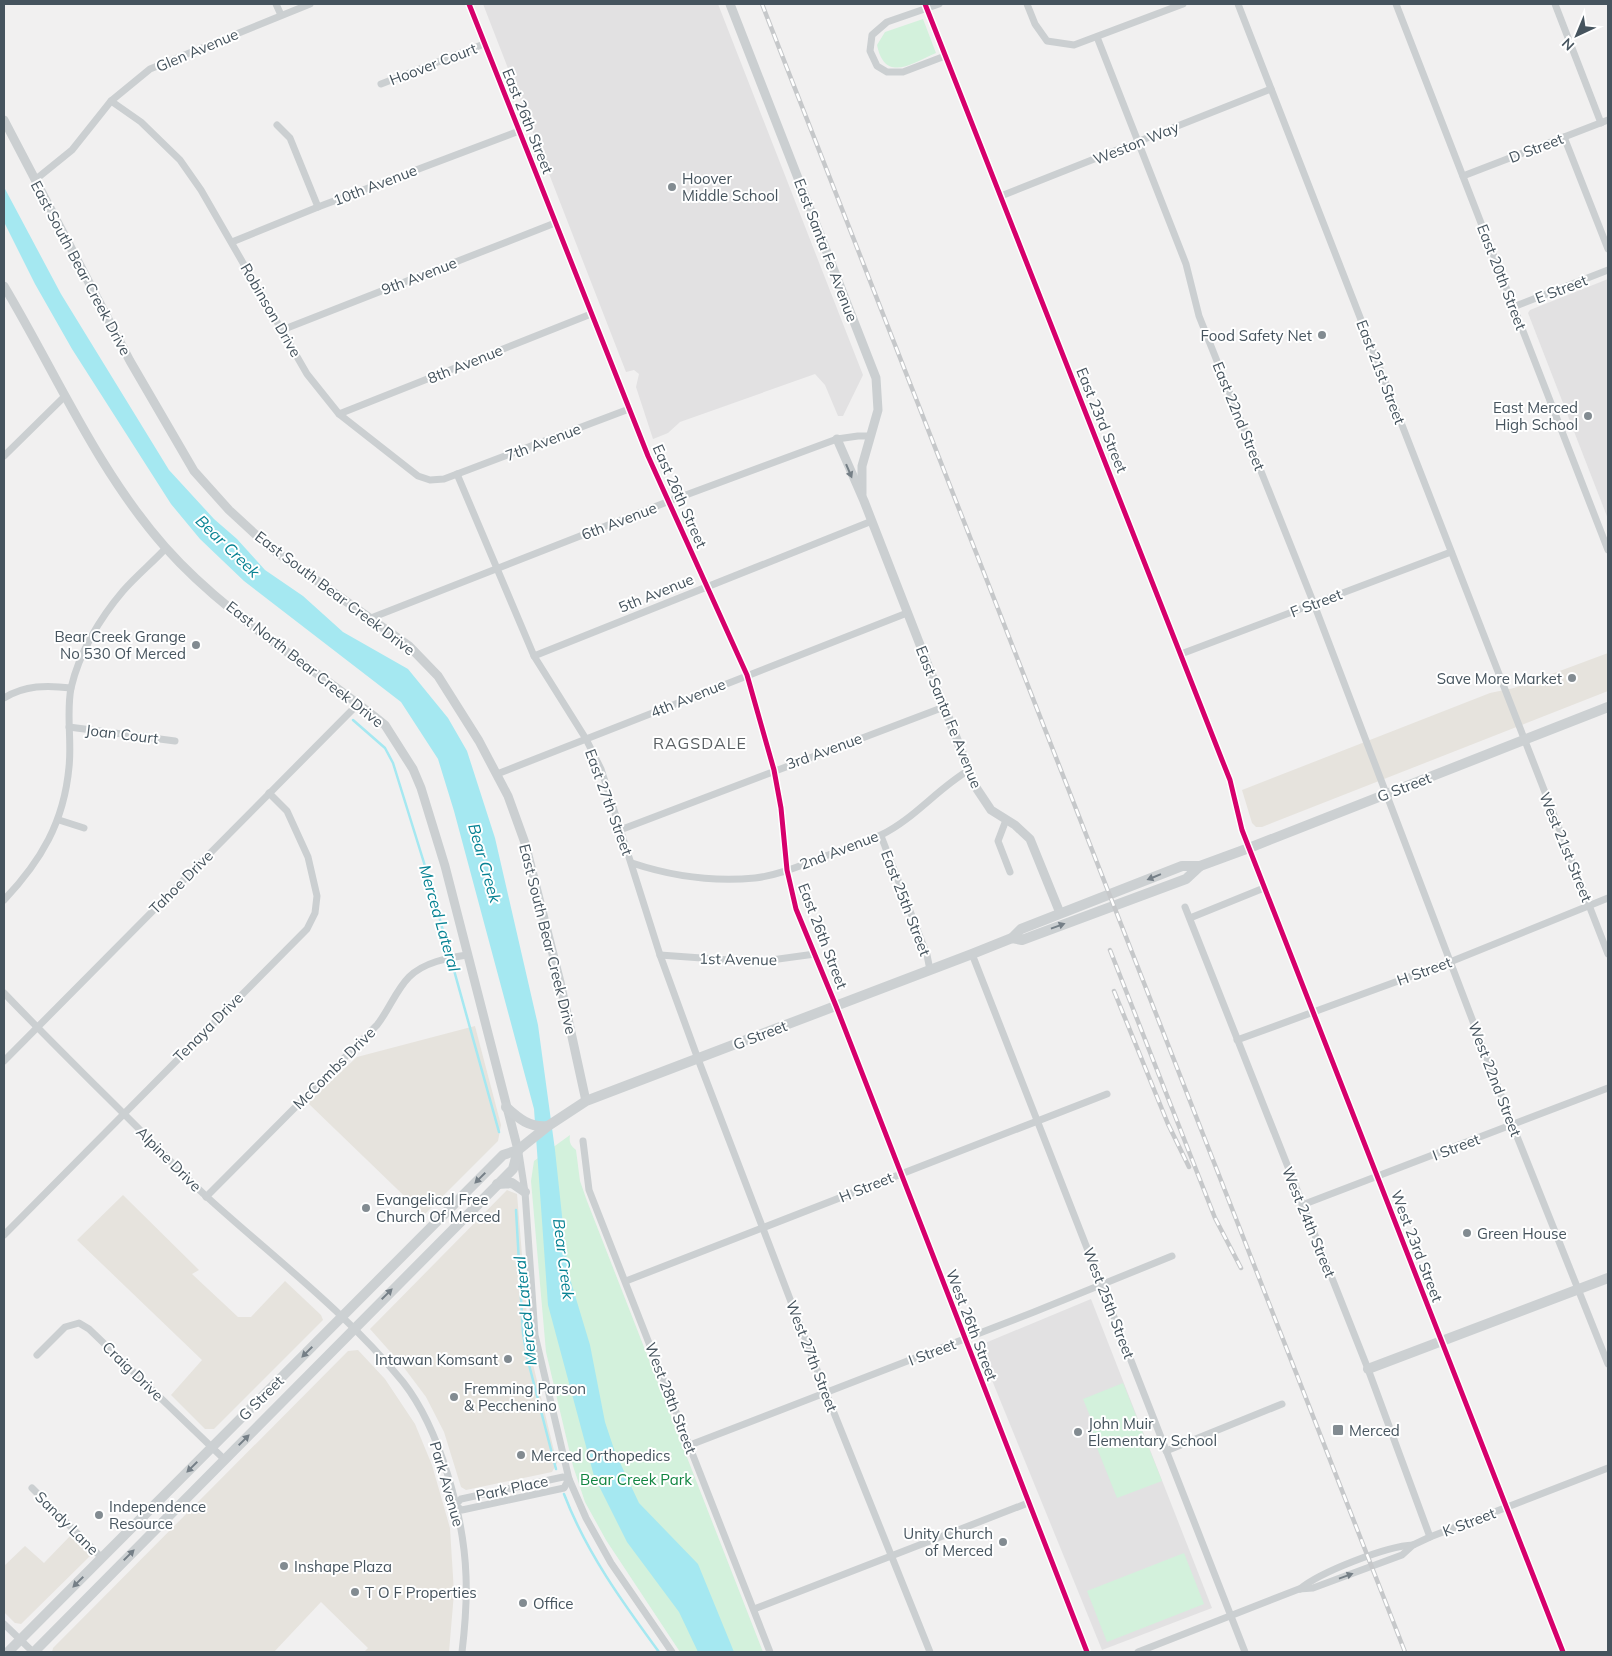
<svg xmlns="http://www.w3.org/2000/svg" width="1612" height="1656" viewBox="0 0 1612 1656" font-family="Mulish,sans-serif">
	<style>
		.commercial { fill: #e6e3dd }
		.education { fill: #e2e1e2 }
		.green { fill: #d3f1dc }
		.water { fill: #a5e8f1 }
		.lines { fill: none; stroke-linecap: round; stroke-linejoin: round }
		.stream { stroke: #a5e8f1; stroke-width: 2.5 }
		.minor { stroke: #cbcfd1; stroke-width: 7 }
		.tertiary { stroke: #cbcfd1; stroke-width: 9 }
		.secondary { stroke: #ccd0d2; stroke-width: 10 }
		.rail-casing { stroke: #c6c8ca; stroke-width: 4.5 }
		.rail { stroke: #fff; stroke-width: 2.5; stroke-dasharray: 8; stroke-linecap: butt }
		.cycleway-casing { stroke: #fff; stroke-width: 8 }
		.cycleway { stroke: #d6006c; stroke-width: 5 }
		.oneway { fill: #757f86 }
		.oneway2 { fill: #757f87 }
		.poi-dot { fill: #828b91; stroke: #fff; stroke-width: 2 }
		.labels { text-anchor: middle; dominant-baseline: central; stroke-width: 4; stroke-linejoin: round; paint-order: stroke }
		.street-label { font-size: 15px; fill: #46545e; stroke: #fff }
		.poi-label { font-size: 15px; fill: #46545e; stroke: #fff; text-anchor: start }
		.park-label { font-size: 15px; fill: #118541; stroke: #fff }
		.water-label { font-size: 16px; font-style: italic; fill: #068293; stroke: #fff }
		.neighbourhood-label { font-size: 16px; letter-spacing: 1px; fill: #5b6064; stroke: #fff }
	</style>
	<rect width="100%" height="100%" fill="#f1f0f0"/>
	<g class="commercial">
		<path d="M1608,653V691L1262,827H1256L1252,823L1242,790L1490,693L1514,688Z"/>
		<path d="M475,1026L501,1125L498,1141L424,1215L308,1103L357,1057Z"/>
		<path d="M507,1190L517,1194L530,1352L557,1463L552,1472L466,1490L461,1487L444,1432L426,1397L402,1365L370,1329Z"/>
		<path d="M123,1195L199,1270L192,1274L238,1317H251L285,1281L321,1315L323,1320L214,1429H205L171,1395L202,1360L77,1240Z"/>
		<path d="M358,1350L385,1379L415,1424L432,1465L450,1528L454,1593L449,1652H364L368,1648L321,1602L274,1652H52L53,1648L348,1351Z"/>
		<path d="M72,1534L88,1550L90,1556L21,1624L15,1623L4,1612V1566L25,1546L44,1563Z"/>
	</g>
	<g class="education">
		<path d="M483,4H718L863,375L843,416H838L825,385L815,374L680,422L668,433L653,439L636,387L639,374L634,370L626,372Z"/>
		<path d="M1608,279V519L1528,313L1530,310Z"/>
		<path d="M1091,1299L1212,1608L1102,1650L978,1346Z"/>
	</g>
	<g class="green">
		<path d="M923,19L936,53C911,64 885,83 877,45L885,32Z"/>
		<path d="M570,1135C569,1142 570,1145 576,1150L580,1181L587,1201L763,1652H680L606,1540L585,1502L573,1466L546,1352L531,1181L534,1161Z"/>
		<path d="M1123,1383L1162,1481L1117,1498L1089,1428L1094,1426L1083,1399Z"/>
		<path d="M1184,1553L1204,1604L1107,1642L1087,1591Z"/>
	</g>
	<path class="water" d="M4,187L61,294L169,470L214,519L237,539L265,570L303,596L343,632L408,669L448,718L467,751L495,838L538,1025L555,1150L568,1272L590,1345L605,1422L615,1452L639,1503L698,1564L734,1652H698L679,1612L627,1542L594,1476L548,1305L534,1109L454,811L438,759L401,702L244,581L200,539L171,504L72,349L35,284L4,222Z"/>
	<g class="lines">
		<g class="stream">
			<path d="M353,720L385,748L393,763L425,866L499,1132"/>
			<path d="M516,1210L523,1333L527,1357L556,1469"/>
			<path d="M564,1494C586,1552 623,1603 659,1652"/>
		</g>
		<g class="minor">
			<path d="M276,4L281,15"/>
			<path d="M469,4L648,456L747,675L774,770L781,808L787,870L796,909L836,1006L1087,1652"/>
			<path d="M925,4L1222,760L1230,780L1242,830L1563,1652"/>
			<path d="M939,4L887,22L872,35L870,51L877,66L887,72H903L945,56"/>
			<path d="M1027,4L1035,24L1047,41L1074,45L1183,4"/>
			<path d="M1238,4L1608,954"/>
			<path d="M1396,4L1608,550"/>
			<path d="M1555,4L1601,123"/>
			<path d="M1097,37L1186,264L1199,316L1314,604L1512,1124L1608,1364"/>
			<path d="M381,84L484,44"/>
			<path d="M111,101L141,122L180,160L201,190L307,374L339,414L418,476L430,480L444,479L629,409"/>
			<path d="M277,125L290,138L318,207"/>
			<path d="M1564,137L1608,249"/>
			<path d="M1463,176L1608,120"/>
			<path d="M35,180L72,150L111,101L150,69L310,4"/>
			<path d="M1001,196L1271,89"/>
			<path d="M232,242L318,207L519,131"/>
			<path d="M1513,307L1608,270"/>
			<path d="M282,330L555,223"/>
			<path d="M339,414L591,314"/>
			<path d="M4,456L65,396"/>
			<path d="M457,474L534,656L586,739L601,769L660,955L698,1059L826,1393L930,1652"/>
			<path d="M371,618L667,502L837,439L858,436H870"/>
			<path d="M1181,654L1451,552"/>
			<path d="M534,656L872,521"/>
			<path d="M4,698C25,685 47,685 71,688"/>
			<path d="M69,727L175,741"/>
			<path d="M497,774L907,613"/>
			<path d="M59,820L84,828"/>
			<path d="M1006,820L998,841L1010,872"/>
			<path d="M620,830L944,707"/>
			<path d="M881,836L927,955L930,970"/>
			<path d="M632,863C671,876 713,882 755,878C781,875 806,863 831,854C847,848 865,843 881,835C914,819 937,789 969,770"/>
			<path d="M4,900C41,861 64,822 69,767C72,741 66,714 71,688C79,653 100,618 123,591C136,576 152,563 166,548"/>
			<path d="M1185,907L1368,1369L1430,1537"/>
			<path d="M1190,918L1264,888"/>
			<path d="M972,954L1245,1652"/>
			<path d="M660,955L757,962L815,954"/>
			<path d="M4,993C49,1040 95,1085 141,1131C163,1153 184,1176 207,1197C273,1257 346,1312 403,1382C440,1429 464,1517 466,1576C467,1602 465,1627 462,1652"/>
			<path d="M1237,1040L1450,962L1608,898"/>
			<path d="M4,1061L359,703"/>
			<path d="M583,1141L589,1190L770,1652"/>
			<path d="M519,1153L525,1192L535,1335L569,1479L586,1518L611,1563L672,1652"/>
			<path d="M206,1197L377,1025C389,1010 396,990 409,977C424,962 448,958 467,955"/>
			<path d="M1302,1205L1608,1088"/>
			<path d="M4,1235L307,929L315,913L317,896L308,857L287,811L269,793"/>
			<path d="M626,1281L1107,1094"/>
			<path d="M37,1355L65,1327L79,1323L89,1329L224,1459"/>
			<path d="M690,1445L1034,1312L1172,1256"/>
			<path d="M1166,1451L1282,1404"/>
			<path d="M563,1477L569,1479L564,1488L462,1510L455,1505L461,1499Z"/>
			<path d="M32,1488L102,1558"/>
			<path d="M1300,1589C1320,1572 1387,1546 1413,1545"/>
			<path d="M754,1609L1028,1503"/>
			<path d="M4,1624L33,1652"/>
			<path d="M1138,1652L1299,1589L1313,1588L1402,1555L1413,1545L1430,1537L1608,1468"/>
		</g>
		<g class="tertiary">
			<path d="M730,4L876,378L878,410L862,466V494"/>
			<path d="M4,120L130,361L194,471L229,510L268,546L409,646L438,676L479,741L508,796L525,843L560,982L586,1101"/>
			<path d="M4,286C56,373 97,470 165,547C227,617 312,666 385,725L413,769L421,788L445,866L518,1150"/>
			<path d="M837,439L864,501L975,786L991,810L1015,825L1030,839L1060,913"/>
		</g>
		<g class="secondary">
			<path d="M1012,938L1022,940L1186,879L1200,866"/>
			<path d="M506,1107C519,1119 530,1128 548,1126"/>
			<path d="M497,1184L512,1183L525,1192"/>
			<path d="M1368,1369L1608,1278"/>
			<path d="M8,1652L503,1155L518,1150L548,1126L586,1101L972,954L1012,938L1021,929L1182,866H1200L1249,848L1608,707"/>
			<path d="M34,1652L513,1169L518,1150"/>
		</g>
		<defs>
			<g id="rail">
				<path d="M762,4L1405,1652"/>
				<path d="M1110,950L1215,1218L1241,1268"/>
				<path d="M1114,991L1168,1124L1189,1167"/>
			</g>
		</defs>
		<use href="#rail" class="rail-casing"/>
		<use href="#rail" class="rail"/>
		<defs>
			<g id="cycleway">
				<path d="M469,4L648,456L747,675L774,770L781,808L787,870L796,909L836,1006L1087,1652"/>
				<path d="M925,4L1222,760L1230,780L1242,830L1563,1652"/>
			</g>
		</defs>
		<use href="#cycleway" class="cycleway-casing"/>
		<use href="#cycleway" class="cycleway"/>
	</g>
	<defs><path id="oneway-solid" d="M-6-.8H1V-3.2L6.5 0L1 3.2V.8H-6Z" transform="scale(1.25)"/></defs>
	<g class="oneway">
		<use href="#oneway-solid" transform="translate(849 471) rotate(67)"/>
		<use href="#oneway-solid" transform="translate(1346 1576) rotate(-20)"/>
	</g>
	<g class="oneway2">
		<use href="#oneway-solid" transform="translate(1154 877) rotate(158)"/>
		<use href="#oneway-solid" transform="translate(1058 926) rotate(-20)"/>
		<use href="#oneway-solid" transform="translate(480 1178) rotate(135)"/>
		<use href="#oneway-solid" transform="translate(387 1294) rotate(-45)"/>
		<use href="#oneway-solid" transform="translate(307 1352) rotate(135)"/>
		<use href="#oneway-solid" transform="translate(244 1440) rotate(-45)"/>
		<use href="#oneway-solid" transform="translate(192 1467) rotate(135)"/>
		<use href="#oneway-solid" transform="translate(129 1555) rotate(-45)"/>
		<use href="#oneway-solid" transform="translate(78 1582) rotate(135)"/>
	</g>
	<g class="poi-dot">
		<circle cx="672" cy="187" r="5"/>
		<circle cx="1322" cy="335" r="5"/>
		<circle cx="1588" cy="416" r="5"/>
		<circle cx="196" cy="645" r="5"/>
		<circle cx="1572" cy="678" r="5"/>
		<circle cx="366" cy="1208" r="5"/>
		<circle cx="1467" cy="1233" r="5"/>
		<circle cx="508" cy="1359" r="5"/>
		<circle cx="454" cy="1397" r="5"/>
		<rect x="1332" y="1424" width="12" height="12" rx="2.5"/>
		<circle cx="1078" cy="1432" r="5"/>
		<circle cx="521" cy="1455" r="5"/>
		<circle cx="99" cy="1515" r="5"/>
		<circle cx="1003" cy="1542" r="5"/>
		<circle cx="284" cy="1566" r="5"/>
		<circle cx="355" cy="1592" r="5"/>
		<circle cx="523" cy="1603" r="5"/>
	</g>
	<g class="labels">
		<g class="street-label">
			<text transform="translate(197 50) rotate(-23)">Glen Avenue</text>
			<text transform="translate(433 64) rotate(-21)">Hoover Court</text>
			<text transform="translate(528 121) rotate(68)">East 26th Street</text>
			<text transform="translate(1136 143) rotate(-22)">Weston Way</text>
			<text transform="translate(1536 148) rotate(-21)">D Street</text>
			<text transform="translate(375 185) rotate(-21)">10th Avenue</text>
			<text transform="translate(826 250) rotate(69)">East Santa Fe Avenue</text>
			<text transform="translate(81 268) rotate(62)">East South Bear Creek Drive</text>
			<text transform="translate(419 276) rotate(-21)">9th Avenue</text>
			<text transform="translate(1502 277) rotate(69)">East 20th Street</text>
			<text transform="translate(1561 289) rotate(-21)">E Street</text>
			<text transform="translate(271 310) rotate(60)">Robinson Drive</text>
			<text transform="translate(465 364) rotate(-22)">8th Avenue</text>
			<text transform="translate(1381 372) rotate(69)">East 21st Street</text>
			<text transform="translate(1239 416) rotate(68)">East 22nd Street</text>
			<text transform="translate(1102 420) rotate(68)">East 23rd Street</text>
			<text transform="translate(543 442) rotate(-21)">7th Avenue</text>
			<text transform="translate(680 496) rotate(66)">East 26th Street</text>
			<text transform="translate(619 521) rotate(-21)">6th Avenue</text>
			<text transform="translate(335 593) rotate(37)">East South Bear Creek Drive</text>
			<text transform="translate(656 593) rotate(-22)">5th Avenue</text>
			<text transform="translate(1316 603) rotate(-21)">F Street</text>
			<text transform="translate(305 664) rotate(38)">East North Bear Creek Drive</text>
			<text transform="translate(688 698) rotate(-22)">4th Avenue</text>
			<text transform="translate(949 717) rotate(68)">East Santa Fe Avenue</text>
			<text transform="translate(122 734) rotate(7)">Joan Court</text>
			<text transform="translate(824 751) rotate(-20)">3rd Avenue</text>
			<text transform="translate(1404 787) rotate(-21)">G Street</text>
			<text transform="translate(609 802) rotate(70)">East 27th Street</text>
			<text transform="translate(1566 847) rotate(68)">West 21st Street</text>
			<text transform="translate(839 850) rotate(-21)">2nd Avenue</text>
			<text transform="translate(181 882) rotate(-45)">Tahoe Drive</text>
			<text transform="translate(906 903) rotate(69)">East 25th Street</text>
			<text transform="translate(823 936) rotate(69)">East 26th Street</text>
			<text transform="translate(548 939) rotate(76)">East South Bear Creek Drive</text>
			<text transform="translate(738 959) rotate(1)">1st Avenue</text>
			<text transform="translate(1424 971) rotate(-20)">H Street</text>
			<text transform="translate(208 1027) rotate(-45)">Tenaya Drive</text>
			<text transform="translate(760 1035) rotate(-21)">G Street</text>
			<text transform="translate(334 1068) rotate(-45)">McCombs Drive</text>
			<text transform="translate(1495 1079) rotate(69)">West 22nd Street</text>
			<text transform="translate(1456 1147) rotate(-21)">I Street</text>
			<text transform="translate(169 1159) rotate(45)">Alpine Drive</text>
			<text transform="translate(866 1187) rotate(-22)">H Street</text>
			<text transform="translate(1309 1222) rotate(68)">West 24th Street</text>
			<text transform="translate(1417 1246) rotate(69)">West 23rd Street</text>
			<text transform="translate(1109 1303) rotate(69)">West 25th Street</text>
			<text transform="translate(972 1325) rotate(69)">West 26th Street</text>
			<text transform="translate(932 1352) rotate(-21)">I Street</text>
			<text transform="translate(812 1356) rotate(69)">West 27th Street</text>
			<text transform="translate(133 1371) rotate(44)">Craig Drive</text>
			<text transform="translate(261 1398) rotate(-45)">G Street</text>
			<text transform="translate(671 1398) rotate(69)">West 28th Street</text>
			<text transform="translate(447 1484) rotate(74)">Park Avenue</text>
			<text transform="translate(512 1488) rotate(-12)">Park Place</text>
			<text transform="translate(1469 1522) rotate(-21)">K Street</text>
			<text transform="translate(67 1523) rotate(45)">Sandy Lane</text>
		</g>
		<g class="poi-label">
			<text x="682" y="178">Hoover<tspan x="682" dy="17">Middle School</tspan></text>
			<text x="1312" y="335" text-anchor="end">Food Safety Net</text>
			<text x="1578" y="407" text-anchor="end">East Merced<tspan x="1578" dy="17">High School</tspan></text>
			<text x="186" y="636" text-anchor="end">Bear Creek Grange<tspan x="186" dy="17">No 530 Of Merced</tspan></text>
			<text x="1562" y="678" text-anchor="end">Save More Market</text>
			<text x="376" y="1199">Evangelical Free<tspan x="376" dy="17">Church Of Merced</tspan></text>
			<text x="1477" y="1233">Green House</text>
			<text x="498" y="1359" text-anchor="end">Intawan Komsant</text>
			<text x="464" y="1388">Fremming Parson<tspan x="464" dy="17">&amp; Pecchenino</tspan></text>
			<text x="1088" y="1423">John Muir<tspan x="1088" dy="17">Elementary School</tspan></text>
			<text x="1349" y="1430">Merced</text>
			<text x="531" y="1455">Merced Orthopedics</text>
			<text x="109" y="1506">Independence<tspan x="109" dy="17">Resource</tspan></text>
			<text x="993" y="1533" text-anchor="end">Unity Church<tspan x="993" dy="17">of Merced</tspan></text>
			<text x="294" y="1566">Inshape Plaza</text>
			<text x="365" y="1592">T O F Properties</text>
			<text x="533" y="1603">Office</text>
		</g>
		<g class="park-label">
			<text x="636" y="1479">Bear Creek Park</text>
		</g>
		<g class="water-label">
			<text transform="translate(228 546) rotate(44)">Bear Creek</text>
			<text transform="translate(485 863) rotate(74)">Bear Creek</text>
			<text transform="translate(440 918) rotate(74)">Merced Lateral</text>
			<text transform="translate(564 1259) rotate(83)">Bear Creek</text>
			<text transform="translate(525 1311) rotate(-96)">Merced Lateral</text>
		</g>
		<g class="neighbourhood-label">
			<text x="700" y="743">RAGSDALE</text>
		</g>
	</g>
	<rect width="1612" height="1656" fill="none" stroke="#46545e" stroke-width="10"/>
	<g transform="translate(1577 35) rotate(224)" stroke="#ffffff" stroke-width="4" paint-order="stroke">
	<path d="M0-4L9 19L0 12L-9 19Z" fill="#46545e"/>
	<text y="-8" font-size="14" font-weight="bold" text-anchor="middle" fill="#46545e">N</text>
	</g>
</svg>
